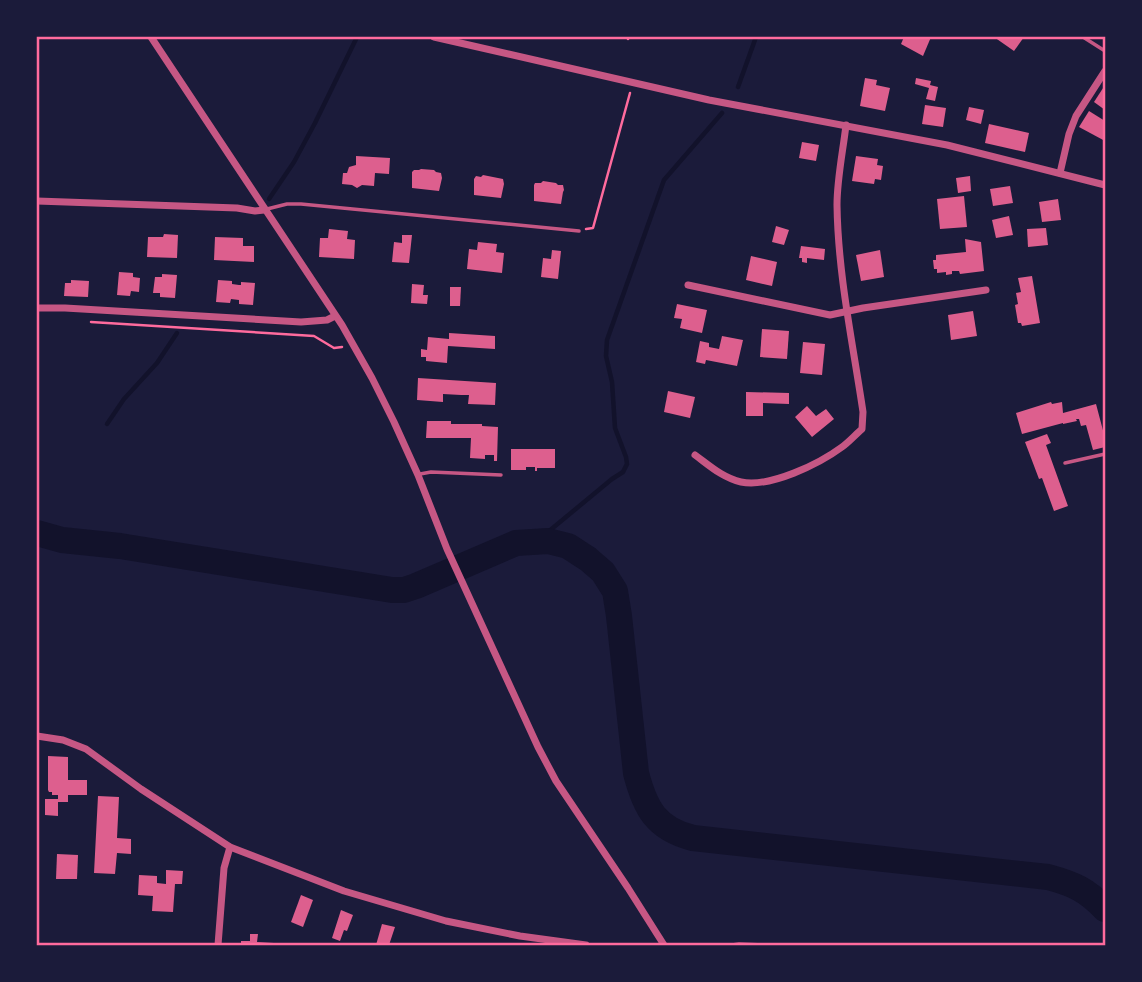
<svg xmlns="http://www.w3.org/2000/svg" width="1142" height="982" viewBox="0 0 1142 982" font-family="Ubuntu,sans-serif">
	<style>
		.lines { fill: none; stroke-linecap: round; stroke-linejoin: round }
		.stream { stroke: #12122b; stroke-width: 4.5 }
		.river { stroke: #12122b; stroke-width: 26 }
		.building { fill: #dd5f8e }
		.path { stroke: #ff6b9d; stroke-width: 2.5 }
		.service { stroke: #c65784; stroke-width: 3.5 }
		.minor { stroke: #c65784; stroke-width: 7 }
		.neatline { fill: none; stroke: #ff6b9d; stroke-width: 2.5 }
	</style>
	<rect width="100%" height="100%" fill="#1b1b3a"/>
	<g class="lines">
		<g class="stream">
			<path d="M738,87L756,37"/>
			<path d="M269,199L294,162L315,123L357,37"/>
			<path d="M107,424L124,399L157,363L177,333"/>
			<path d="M537,541L612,479L623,472L627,464L626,457L615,428L612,382L606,356L607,340L664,180L722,113"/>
		</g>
		<path class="river" d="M37,533L62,540L120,546L392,590H404L416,586L516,543L548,541L568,546L588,559L603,572L615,591L619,616L636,773C645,808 656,829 693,838L1048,877C1074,884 1087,890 1105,909"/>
	</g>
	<g class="building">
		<path d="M904,37H931L923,56L901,44Z"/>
		<path d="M994,37H1024L1014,51Z"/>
		<path d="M865,78L877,80L876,85L890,88L885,111L860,106Z"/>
		<path d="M916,78L931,81L930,85L938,87L935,101L926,99L929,88L915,84Z"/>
		<path d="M1105,85V110L1094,102Z"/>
		<path d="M925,105L946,108L943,127L922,124Z"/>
		<path d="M969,107L984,110L981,124L966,120Z"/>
		<path d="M1089,111L1105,121V141L1079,127Z"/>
		<path d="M989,124L1029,133L1025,152L985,143Z"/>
		<path d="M802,142L819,145L816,161L799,158Z"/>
		<path d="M356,156L390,158L389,174L375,173L374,186L362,185L357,188L352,185L342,184L343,173H347L349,167L356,165Z"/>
		<path d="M856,156L878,159L877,165L883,166L881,180L875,179L874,184L852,181Z"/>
		<path d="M421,169L434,170L436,172L441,173L442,178L439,191L412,188V172L414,170H419Z"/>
		<path d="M483,175L503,179L504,184L501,198L474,195V179L476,176L481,177Z"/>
		<path d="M970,176L971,191L958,193L956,178Z"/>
		<path d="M543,181L556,183L558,185H563L564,190L563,192L561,204L534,201V185L535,183H541Z"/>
		<path d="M1010,186L1013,203L993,206L990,189Z"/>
		<path d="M964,196L967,227L940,229L937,199Z"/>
		<path d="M1058,199L1061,220L1042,222L1039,202Z"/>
		<path d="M1009,216L1013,235L996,238L992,220Z"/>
		<path d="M776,226L789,230L784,245L772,242Z"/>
		<path d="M1046,228L1048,245L1028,247L1027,229Z"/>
		<path d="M329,229L348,231L347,239L355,240L354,259L319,257L320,238H328Z"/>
		<path d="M164,234L178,235L177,258L147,257L148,237H163Z"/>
		<path d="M402,235H412L409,263L392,262L394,242L402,243Z"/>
		<path d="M215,237L243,238V246H254V262L214,260Z"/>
		<path d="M965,239L981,242L984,271L960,274L959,271H952V274L946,275V272L937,273V269H934L933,260H936V255L966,252Z"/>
		<path d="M478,242L497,244L496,252L504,253L502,273L467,269L469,249L477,250Z"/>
		<path d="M801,246L825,249L824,260L807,258V263L802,262V258H799Z"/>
		<path d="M552,250L561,251L558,279L541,277L543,258L551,259Z"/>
		<path d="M880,250L884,277L861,281L856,255Z"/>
		<path d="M751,256L777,262L772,286L746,280Z"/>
		<path d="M119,272L133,273V277L140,278L139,292L131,291L130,296L117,295Z"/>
		<path d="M162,274L177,275L175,298L160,297V293H153L155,277H162Z"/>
		<path d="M1032,276L1040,323L1022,326L1021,323H1018L1015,305L1018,304L1016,293L1021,292L1018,278Z"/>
		<path d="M71,280L89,281L88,297L64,296L65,283H71Z"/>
		<path d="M218,280L232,281V284L239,285H241V282L255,283L253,305L239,304V300L231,299L230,303L216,302Z"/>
		<path d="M412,284L424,285L423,295H428L427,304L411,303Z"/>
		<path d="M450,287H461L460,306H450Z"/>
		<path d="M677,304L707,310L702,333L680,328L682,319L674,318Z"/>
		<path d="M973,311L977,336L951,340L948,315Z"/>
		<path d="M762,329L789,331L787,359L760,357Z"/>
		<path d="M449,333L495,336V349L448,346L447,363L426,361V357H421V349L427,350L428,337L449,339Z"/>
		<path d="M722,336L743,340L737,366L706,360L705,364L696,362L700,341L709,343V347L719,349Z"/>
		<path d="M803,342L825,344L822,375L800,373Z"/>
		<path d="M418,378L496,383L495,405L468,404L469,395H461L443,394V402L417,400Z"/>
		<path d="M668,391L695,397L690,418L664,412Z"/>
		<path d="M746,392L789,393V404L763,403V416H746Z"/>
		<path d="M1051,402L1052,404L1062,402L1063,413L1096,404L1105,438V447L1093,450L1086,425L1081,426L1079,419H1076L1077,421L1063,424V423L1022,434L1016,413Z"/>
		<path d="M807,406L816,416L826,409L834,419L812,437L795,417Z"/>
		<path d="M427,421H451V424H482V426L498,427L497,461H494V455H485V459L470,458L471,438H426Z"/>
		<path d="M1047,434L1051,443L1046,445L1068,506L1054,511L1042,478L1039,479L1025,442Z"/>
		<path d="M511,449H555V468H537V471H535V467H526V470H511Z"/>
		<path d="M48,756L68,757V780H87V795H68V802H58V816L45,815V799H58V795H52V792H49L48,790Z"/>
		<path d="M98,796L119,797L117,838L131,839V854L117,853L115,874L94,873Z"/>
		<path d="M57,854L78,855L77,879H56Z"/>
		<path d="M166,870L183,871L182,884H175L173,912L152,911L153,896L138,895L139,875L157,876V883L166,884Z"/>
		<path d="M301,895L313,900L303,927L291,922Z"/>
		<path d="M341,910L353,915L347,931L344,930L340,941L332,938Z"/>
		<path d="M382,924L395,927L389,945H376Z"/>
		<path d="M250,934H258L257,942L274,943V945H241V941H250Z"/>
	</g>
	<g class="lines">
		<g class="path">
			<path d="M628,39L629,37"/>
			<path d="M586,229L593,228L630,93"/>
			<path d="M91,322L314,336L334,348L342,347"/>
		</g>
		<g class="service">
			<path d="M1083,37L1105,51"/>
			<path d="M267,209L287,204H301L579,231"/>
			<path d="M1065,463L1105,454"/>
			<path d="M420,474L431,472L501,475"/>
			<path d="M732,945L739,944L765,945"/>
		</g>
		<g class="minor">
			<path d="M151,37L342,325L372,378L394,422L418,475L447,549L538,747L556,781L628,888L664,945"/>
			<path d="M434,37L709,100L947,145L1105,185"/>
			<path d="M1060,173L1069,134L1076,116L1105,71"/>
			<path d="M37,201L237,208L255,211L264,210"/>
			<path d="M688,285L830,315L863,308L986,290"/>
			<path d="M37,308H65L301,322L327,320L335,316"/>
			<path d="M695,455C710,466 723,478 741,482C770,488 819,464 842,447C849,442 855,435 862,429L863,412C853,344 838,275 837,205C837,179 843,151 846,125"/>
			<path d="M37,736L63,740L86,749L141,789L230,847L344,891L446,921L520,936L586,945"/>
			<path d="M218,945L224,868L230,847"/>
		</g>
	</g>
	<rect width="1142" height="982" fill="none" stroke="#1b1b3a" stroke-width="77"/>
	<rect x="38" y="38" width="1066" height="906" class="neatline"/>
</svg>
